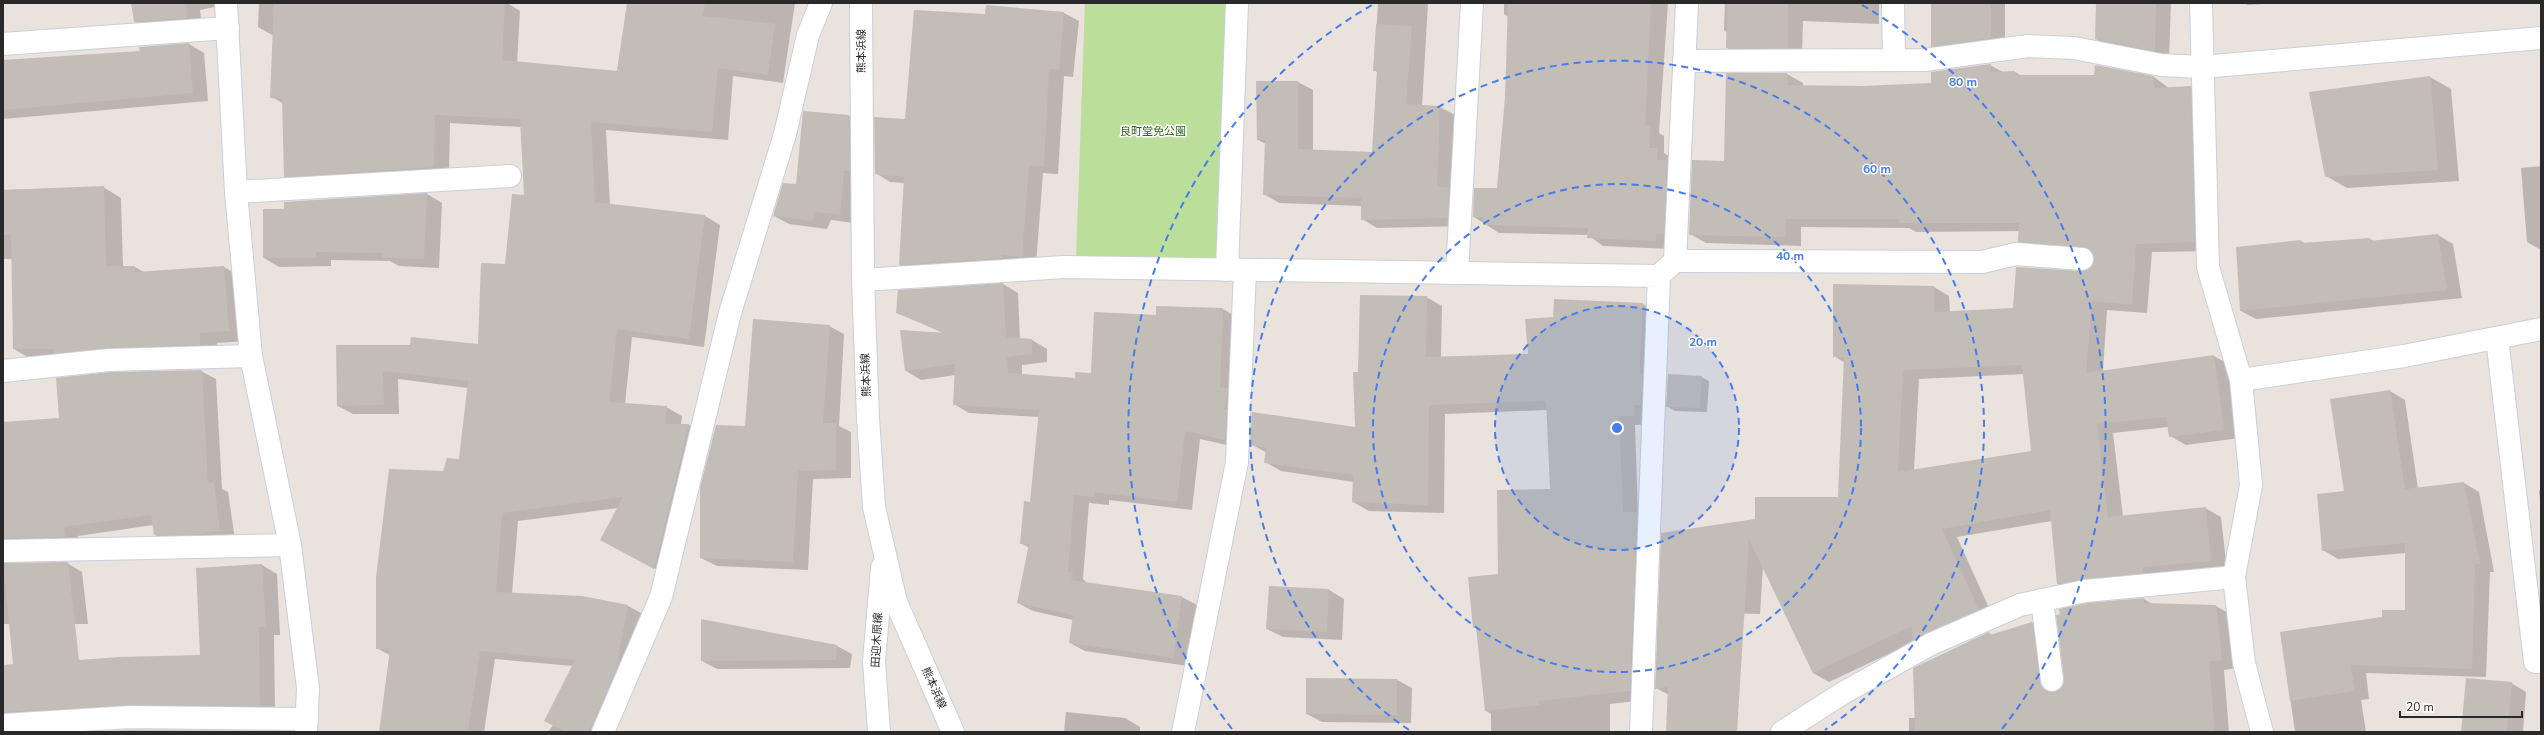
<svg xmlns="http://www.w3.org/2000/svg" width="2544" height="735" viewBox="0 0 2544 735" font-family="'Nunito Sans','Noto Sans JP',sans-serif">
	<style>
		.green { fill: #bbde9b }
		.shadow { fill: #0003; fill-rule: evenodd }
		.building { fill: #c3bdb7; fill-rule: evenodd }
		.lines { fill: none; stroke-linecap: round; stroke-linejoin: round }
		.street-casing { stroke: #cacfda; stroke-width: 24 }
		.secondary-casing { stroke: #cacfda; stroke-width: 24 }
		.street { stroke: #fff; stroke-width: 22 }
		.secondary { stroke: #fff; stroke-width: 22 }
		.ring { fill: none; stroke: #457cee; stroke-width: 2; stroke-dasharray: 7 5 }
		.labels { text-anchor: middle; dominant-baseline: central; stroke-width: 3; stroke-linejoin: round; paint-order: stroke }
		.street-label { font-size: 11px; fill: #292929; stroke: #fff }
		.park-label { font-size: 11px; fill: #35611e; stroke: #fff }
		.centre { fill: #457cee; stroke: #fff; stroke-width: 2 }
		.ring-label { font-size: 12px; text-anchor: middle; font-weight: bold; fill: #457cee; stroke: #fff; stroke-width: 3; stroke-linejoin: round; paint-order: stroke }
	</style>
	<rect width="100%" height="100%" fill="#eae2dc"/>
	<path class="green" d="M1085,3H1229L1221,263L1076,260Z"/>
	<g class="shadow">
		<path d="M132,3H234L200,10L202,27L151,30L135,22Z"/>
		<path d="M259,3H507L520,11L517,63L617,72L628,3H795L783,83L733,76L728,140L606,130L610,205L705,216L720,225L704,347L632,337L625,404L666,407L682,416L681,425H689L704,434L669,576L616,548L618,508L518,521L512,594L628,606L643,614L608,732H548L553,725L573,666L495,659L484,732H380L391,656L377,648L444,472L460,460L468,388L398,379L399,414H353L338,406L337,346L478,345L506,265L525,196L521,127L450,123L449,175L300,185L285,176L284,104L272,97L274,36L258,27Z"/>
		<path d="M1378,3H1451L1428,4L1422,106L1440,107L1455,115L1452,190L1462,226L1377,228L1362,219V206L1279,203L1264,194L1266,144L1258,140L1298,82L1313,90V151L1373,153L1377,72L1374,70Z"/>
		<path d="M1504,3H1668L1659,133L1664,136V153L1672,158L1671,249L1603,246L1588,235L1499,233L1474,217L1498,190L1506,97L1509,17L1504,14Z"/>
		<path d="M1725,3H1879V24L1803,21L1802,56H1742L1727,48L1728,33L1724,30Z"/>
		<path d="M1932,3H2005V47L1947,55L1932,46Z"/>
		<path d="M2097,3H2171L2169,59L2111,48L2096,39Z"/>
		<path d="M2243,3H2278L2248,5Z"/>
		<path d="M987,6L1064,13L1079,21L1073,77L1064,76L1058,174L1043,173L1036,265L915,273L900,265L905,183L890,182L876,173L906,120L986,15Z"/>
		<path d="M189,44L204,53L208,101L3,119V62L141,52Z"/>
		<path d="M1990,65L2003,72H2015L2022,76L2154,77L2169,88L2190,87L2206,96L2210,251L2152,252L2147,313L2107,310L2103,371L2214,356L2230,365L2240,438L2186,445L2170,436L2168,427L2113,433L2123,517L2205,508L2221,517L2227,570L2074,593L2058,584L2052,521L1957,537L1994,619L1916,641L1829,682L1813,673L1763,567L1760,614L1724,613L1714,732H1667L1669,695L1656,688L1756,519L1839,498L1845,363L1834,356L1934,287L1949,296L1950,312L2014,309L2093,267L2095,260L2094,255L2034,250L2019,241V231L1916,232L1909,228L1801,227V246L1706,243L1690,234L1725,162L1787,74L1803,83V86L1862,87L1932,84ZM2024,374L2032,452L1914,471L1919,379Z"/>
		<path d="M2430,77L2451,89L2459,181L2347,188L2326,176L2310,93Z"/>
		<path d="M849,116L864,125L855,223L831,220L827,229L789,224L774,216Z"/>
		<path d="M2541,166V250L2527,242L2521,168Z"/>
		<path d="M103,187L121,198L123,267H135L145,273L224,267L241,277L247,341L217,343L218,355L31,359L14,349L13,259H3V190Z"/>
		<path d="M427,194L442,203L439,268L399,266L390,261L331,260V266L279,267L264,258L285,210Z"/>
		<path d="M2438,235L2453,244L2462,298L2256,319L2241,311L2301,241L2306,244L2370,239L2374,241Z"/>
		<path d="M1003,284L1018,293L1020,339L1032,340L1047,349V362L1022,365V375L1076,379L1092,374L1157,317L1223,309L1238,318L1240,448L1200,439L1192,510L1109,500V505L1089,503L1083,579L1087,583L1182,597L1197,605L1188,666L1085,651L1070,643L1073,620L1033,611L1018,603L1029,548L1021,543L1031,503L1040,417L969,413L954,404L956,375L921,380L906,371L901,331L943,333L897,312L898,291Z"/>
		<path d="M1426,297L1442,306L1441,357L1529,355L1554,318L1643,304L1658,313L1650,424L1635,425L1638,513L1653,522L1646,700L1610,704V732H1491V714L1486,711L1477,629L1474,627L1499,575L1551,490L1547,410L1445,414L1444,513L1369,511L1353,502L1354,482L1281,471L1265,462L1267,453L1251,444L1356,428L1359,373Z"/>
		<path d="M829,326L844,334L839,426L851,432V478L813,479L808,570L717,566L701,558L746,427Z"/>
		<path d="M201,371L216,379L222,489L228,492L235,539L170,543L155,535L153,525L78,536L79,545L5,560L6,563H67L82,572L88,624H3V539L7,537H3V423L61,419Z"/>
		<path d="M1701,377L1709,381L1707,412L1675,411L1667,406Z"/>
		<path d="M2390,391L2405,400L2418,489L2464,483L2479,492L2494,572H2490L2486,677L2366,673L2369,699L2361,700L2366,732H2295L2281,633L2383,618L2406,611V553L2338,559L2323,550L2346,492Z"/>
		<path d="M2541,490V506L2539,491Z"/>
		<path d="M262,565L277,574L280,635H274L275,714L3,732V667L78,659L82,661L201,656Z"/>
		<path d="M1270,587L1329,590L1344,599L1342,640L1283,637L1267,629Z"/>
		<path d="M2144,599L2152,604L2216,606L2230,614L2236,668L2224,670L2229,732H1909V718H1915L1989,633L1992,635L2032,623L2046,632L2055,693L2061,690L2065,679Z"/>
		<path d="M837,646L852,654L850,668L717,669L702,661Z"/>
		<path d="M1397,680L1412,688L1411,723L1322,722L1307,714Z"/>
		<path d="M2511,683L2526,692L2523,732H2436H2462Z"/>
		<path d="M1066,712L1125,718L1140,727V732H1064Z"/>
	</g>
	<g class="building">
		<path d="M131,3H186L187,18L134,22Z"/>
		<path d="M274,3H505L502,60L617,71L627,3H705L703,16L775,24L768,75L718,68L712,132L591,122L595,202L705,215L689,339L617,329L609,402L667,406L665,424H689L654,569L600,540L623,497L502,513L496,592L582,596L628,605L616,670L589,732H566L544,721L575,660L480,651L468,732H379L390,650L376,649V578L389,469L443,471L447,458L459,459L468,381L383,371L384,405L337,406L336,345H410L411,337L478,344L481,263L505,264L512,194L524,195L520,119L435,115L434,167L284,177L282,99L270,98Z"/>
		<path d="M1508,3H1651L1645,126H1650L1649,148H1658L1657,160H1667L1664,234H1656V241L1587,238L1588,228L1484,225V217H1473L1474,188H1497L1505,97Z"/>
		<path d="M1727,3H1788V48H1726Z"/>
		<path d="M1931,3H1991V38L1931,47Z"/>
		<path d="M2096,3H2156L2155,51L2095,39Z"/>
		<path d="M986,5L1064,12L1059,70L1049,69L1044,166H1029L1022,257L1002,255V258L899,265L904,177L875,174L874,117L905,119L914,10L985,14Z"/>
		<path d="M1376,24L1412,26L1406,104L1440,106L1437,187H1449L1448,218L1361,220V198L1263,195L1265,140H1257L1256,81H1298V149L1372,152L1377,71H1373Z"/>
		<path d="M189,43L193,93L3,110V60L140,51L139,47Z"/>
		<path d="M1991,64V72L2015,71V75H2094L2095,65L2154,76V88L2191,86L2195,242L2136,244L2132,305L2092,301L2086,373L2214,355L2224,430L2169,437L2166,417L2097,424L2108,517L2206,507L2211,561L2143,567V573L2084,579L2057,584L2050,510L1942,529L1979,610L1913,640L1912,626L1813,673L1749,539L1737,732H1666L1668,687L1655,689L1661,533L1755,519V497H1838L1844,357H1833V284L1934,286V312L2013,308L2016,267L2081,271L2092,266L2094,260L2093,253L2083,247L2018,242L2019,223H1899V219H1786L1785,237L1689,235L1692,160L1724,161L1726,73H1787L1788,85L1862,86L1931,83V72ZM2022,365L2031,451L1898,472L1903,370Z"/>
		<path d="M2430,76L2438,170L2325,177L2309,92Z"/>
		<path d="M803,111L849,115L850,171H844L840,215L816,212L812,221L773,216L783,183L796,184Z"/>
		<path d="M104,186L106,266H135V272L224,266L229,331L200,333V345L109,348L54,353V349H13L11,235H3V190Z"/>
		<path d="M427,193L424,259L383,258V253L316,252V258H263V209H284V202Z"/>
		<path d="M2438,234L2447,290L2240,311L2236,247L2301,240V243L2370,238V241Z"/>
		<path d="M1003,283L1006,337L1032,339V354L1007,357L1008,373L1075,378V372L1091,373L1094,312L1156,315V306L1223,308L1220,387L1228,388L1224,409H1227L1225,440L1185,431L1177,502L1094,492V497L1074,495L1068,571L1073,572L1071,580L1182,596L1173,658L1069,643L1073,615L1017,603L1029,544H1020L1024,501L1030,502L1039,410L953,405L955,364L905,371L900,330L945,333L896,313L898,290Z"/>
		<path d="M1360,295L1427,296L1426,357L1528,354L1525,319L1553,317L1554,299L1643,303L1640,373H1643L1641,405H1634L1635,416H1619L1623,512H1637L1630,691L1539,701V705L1485,711L1476,627L1473,628L1468,577L1498,574L1497,490L1550,489L1546,401L1429,405L1428,505L1352,502L1353,475L1264,463L1266,448L1250,445L1252,412L1355,427L1353,372H1358Z"/>
		<path d="M753,319L830,325L823,423H836V470L798,471L793,562L700,558V488L716,425L745,426Z"/>
		<path d="M202,370L208,483L214,482L220,531L194,535H154L151,515L64,527L65,537L3,538V422L59,418L56,378L110,372Z"/>
		<path d="M1668,374L1702,376L1700,408L1666,407Z"/>
		<path d="M2390,390L2405,489L2464,482L2480,564H2475L2472,669L2351,665L2355,691L2290,701L2280,632L2382,617V610H2405V543L2322,551L2317,494L2344,491L2330,399Z"/>
		<path d="M68,562L79,660L119,657L200,655L196,568L262,564L266,627H259L260,706L129,705L3,712V665L13,664L3,563Z"/>
		<path d="M1269,586L1329,589L1327,632L1266,629Z"/>
		<path d="M2144,598V603L2216,605L2222,660L2209,662L2215,732H1915L1913,668L1989,632L1990,635L2032,622L2040,682L2047,691L2054,692L2063,685L2064,679L2056,615L2060,614L2059,609L2087,603Z"/>
		<path d="M701,619L837,645L836,660L701,661Z"/>
		<path d="M1306,678L1397,679V715L1306,714Z"/>
		<path d="M2466,678L2512,682L2507,732H2461Z"/>
		<path d="M130,730L261,731V732H91Z"/>
	</g>
	<g class="lines">
		<defs>
			<g id="street">
				<path d="M226,3L236,192L251,356L290,545L308,688L306,732"/>
				<path d="M1893,3L1894,60"/>
				<path d="M2201,3L2208,267L2241,380L2251,485L2234,577L2244,663L2262,732"/>
				<path d="M3,44L228,28"/>
				<path d="M1684,61L1925,60L2028,46L2074,48L2161,65L2202,67L2541,38"/>
				<path d="M236,192L510,176"/>
				<path d="M1675,261L1982,262L2016,254L2082,259"/>
				<path d="M1227,270L1237,3"/>
				<path d="M1664,271L1675,261L1687,3"/>
				<path d="M1457,273L1472,3"/>
				<path d="M863,280L1064,267L1659,276L1641,732"/>
				<path d="M2497,338L2535,662H2541"/>
				<path d="M3,371L109,360L251,356"/>
				<path d="M2241,380L2404,356L2541,329"/>
				<path d="M3,551L290,545"/>
				<path d="M2042,600L2052,680"/>
				<path d="M3,725L130,717L307,719"/>
				<path d="M603,732L661,597L730,313L785,134L808,35L821,3"/>
				<path d="M1183,732L1237,462L1245,270"/>
				<path d="M1782,732L1843,693L1931,644L2020,605L2085,591L2234,577"/>
			</g>
			<g id="secondary">
				<path d="M861,3L863,280L868,418L874,507L896,602L953,732"/>
				<path d="M879,732L874,661L882,568"/>
			</g>
		</defs>
		<use href="#street" class="street-casing"/>
		<use href="#secondary" class="secondary-casing"/>
		<use href="#street" class="street"/>
		<use href="#secondary" class="secondary"/>
	</g>
	<circle cx="1617" cy="428" r="122" fill="#457cee" fill-opacity=".12"/>
	<g class="ring">
		<circle cx="1617" cy="428" r="122"/>
		<circle cx="1617" cy="428" r="244"/>
		<path d="M1409 730A367 367 0 1 1 1825 730"/>
		<path d="M1232 729A489 489 0 0 1 1372 5M1862 5A489 489 0 0 1 2002 729"/>
	</g>
	<g class="labels">
		<g class="street-label">
			<text transform="translate(861 51) rotate(-90)">熊本浜線</text>
			<text transform="translate(866 375) rotate(-92)">熊本浜線</text>
			<text transform="translate(877 640) rotate(-87)">田迎木原線</text>
			<text transform="translate(934 688) rotate(66)">熊本浜線</text>
		</g>
		<g class="park-label">
			<text x="1153" y="131">良町堂免公園</text>
		</g>
	</g>
	<circle cx="1617" cy="428" r="6" class="centre"/>
	<g class="ring-label">
		<text x="1963" y="86">80 m</text>
		<text x="1877" y="173">60 m</text>
		<text x="1790" y="260">40 m</text>
		<text x="1703" y="346">20 m</text>
	</g>
	<rect width="2544" height="735" fill="none" stroke="#292929" stroke-width="8"/>
	<path d="M2400 711v6h122v-6" fill="none" stroke="#292929" stroke-width="2"/>
	<text x="2406" y="711" font-size="12" fill="#292929" stroke="#ffffff" stroke-width="3" paint-order="stroke">20 m</text>
</svg>
